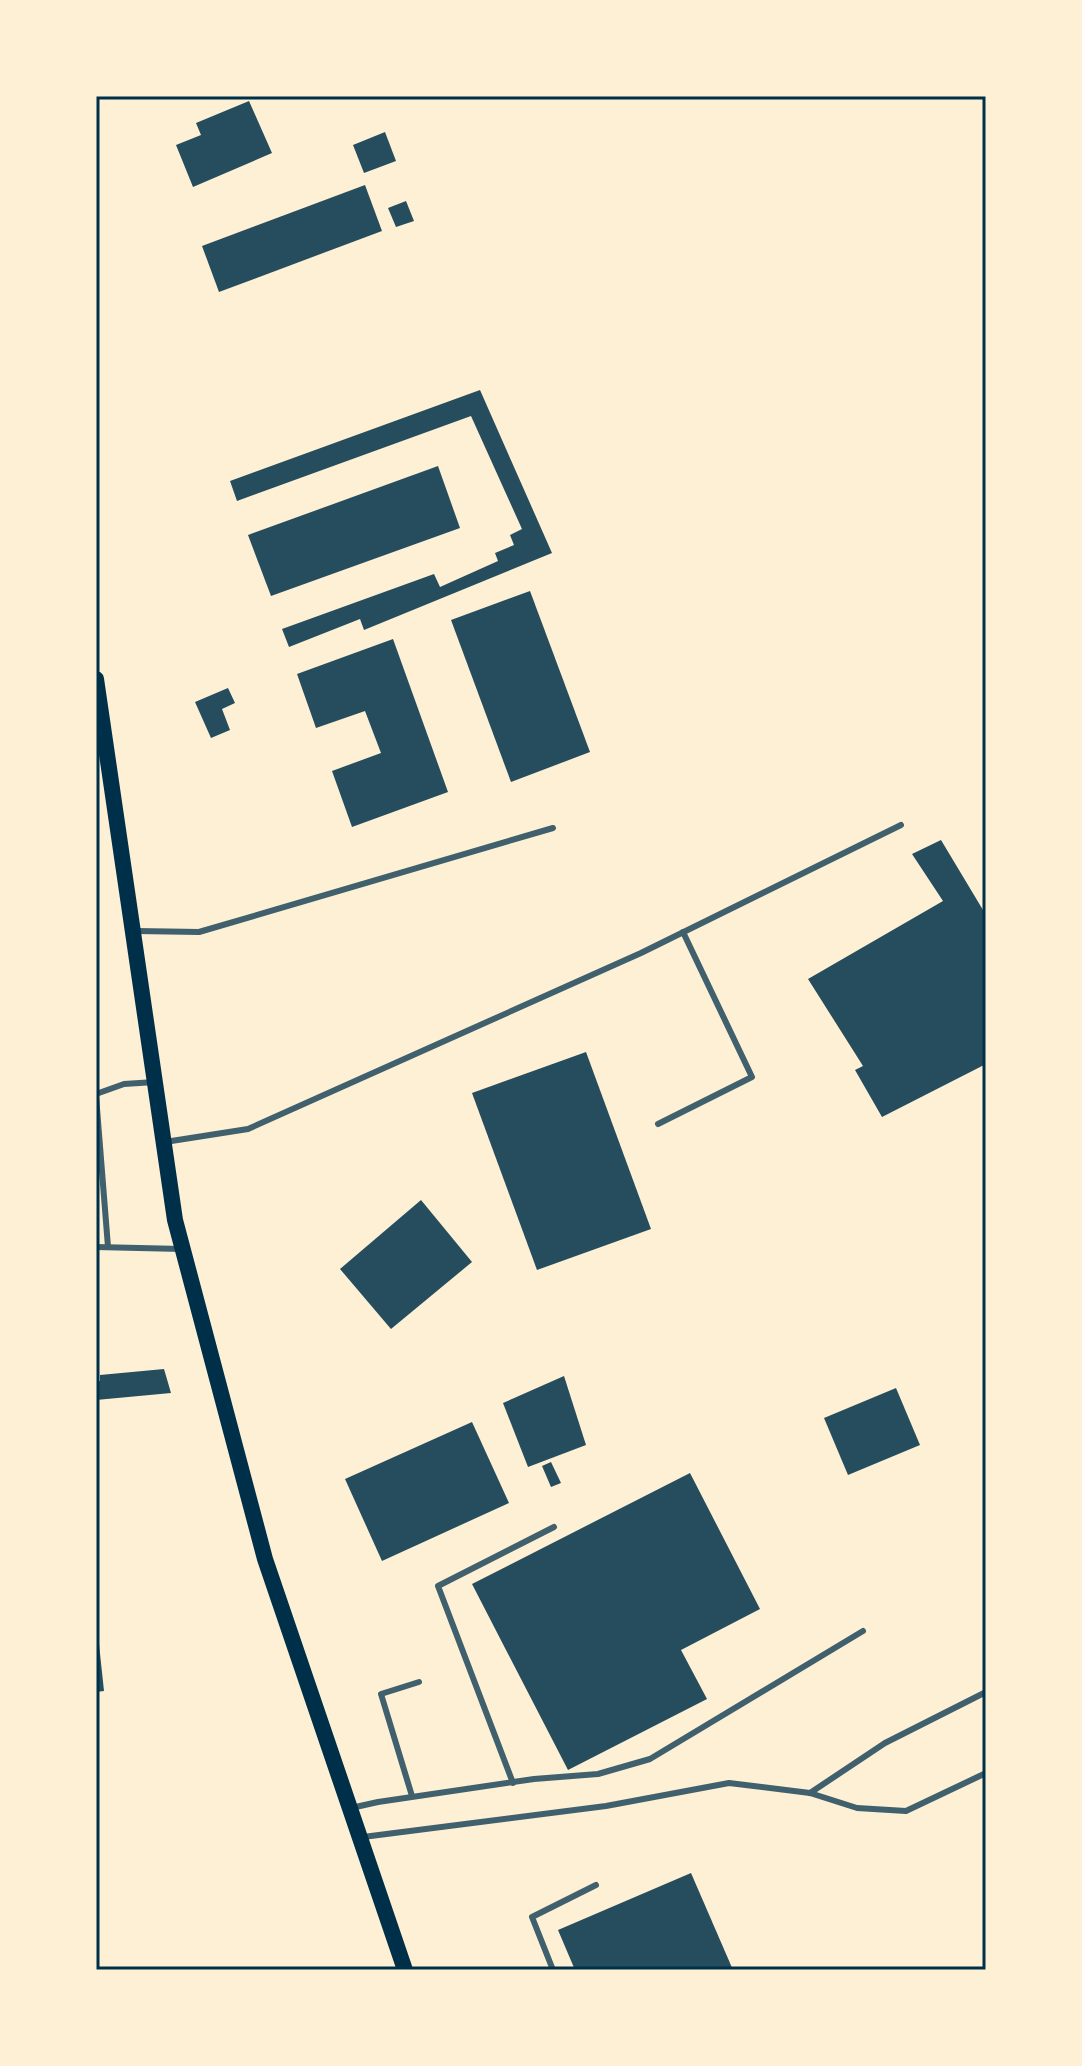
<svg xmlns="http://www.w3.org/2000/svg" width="1082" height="2066" viewBox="0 0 1082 2066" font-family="Raleway,sans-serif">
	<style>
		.building { fill: #264d5e }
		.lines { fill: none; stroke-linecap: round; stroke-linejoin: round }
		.service { stroke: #3f606c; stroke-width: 6 }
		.secondary { stroke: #003049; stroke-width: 16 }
		.neatline { fill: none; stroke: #003049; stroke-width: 3 }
	</style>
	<rect width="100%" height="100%" fill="#fdf0d5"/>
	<g class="building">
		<path d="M249,101L272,153L193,187L176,145L201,135L196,123Z"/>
		<path d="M385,132L396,161L364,173L353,145Z"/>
		<path d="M365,185L382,231L219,292L202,246Z"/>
		<path d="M406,201L414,221L396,227L388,208Z"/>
		<path d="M480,390L552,553L364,630L360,619L289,647L282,629L434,574L440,587L498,561L495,553L514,545L510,535L522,529L471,416L237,501L230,481Z"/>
		<path d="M438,466L460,528L271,596L248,535Z"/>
		<path d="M530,591L590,752L511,782L451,620Z"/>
		<path d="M393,639L448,792L352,827L332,771L381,753L365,711L316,728L297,674Z"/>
		<path d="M228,688L235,703L222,709L230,730L211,738L195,702Z"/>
		<path d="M941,840L986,915V1064L882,1117L855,1070L863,1066L808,979L943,901L912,854Z"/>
		<path d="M586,1052L651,1229L537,1270L472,1093Z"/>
		<path d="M421,1200L472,1262L391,1329L340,1269Z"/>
		<path d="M164,1369L171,1393L96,1400V1381H100V1375Z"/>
		<path d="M564,1376L586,1445L528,1467L503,1403Z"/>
		<path d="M896,1388L920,1445L848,1475L824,1418Z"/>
		<path d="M472,1422L509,1503L382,1561L345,1479Z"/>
		<path d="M551,1462L561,1483L551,1487L542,1466Z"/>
		<path d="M690,1473L760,1609L681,1650L707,1699L568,1770L472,1584Z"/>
		<path d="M96,1635H98L104,1691L96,1692Z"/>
		<path d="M691,1873L733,1970H575L558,1930Z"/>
	</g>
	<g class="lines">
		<g class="service">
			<path d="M136,931L199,932L553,828"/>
			<path d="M96,1094L124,1084L155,1082"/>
			<path d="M96,1096L108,1247"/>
			<path d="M658,1124L752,1077L683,932"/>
			<path d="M165,1142L248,1129L641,953L901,825"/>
			<path d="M96,1247L182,1249"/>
			<path d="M513,1783L438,1586L554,1527"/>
			<path d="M810,1793L885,1743L986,1692"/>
			<path d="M412,1796L381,1694L419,1682"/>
			<path d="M351,1808L378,1802L534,1779L598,1774L650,1759L863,1631"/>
			<path d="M363,1837L606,1806L729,1783L810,1793L857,1808L906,1811L986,1773"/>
			<path d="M553,1970L532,1917L596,1885"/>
		</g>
		<path class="secondary" d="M96,679L175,1220L265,1559L405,1970"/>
	</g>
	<rect width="1082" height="2066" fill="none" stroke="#fdf0d5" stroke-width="196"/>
	<rect x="98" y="98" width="886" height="1870" class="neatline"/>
</svg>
